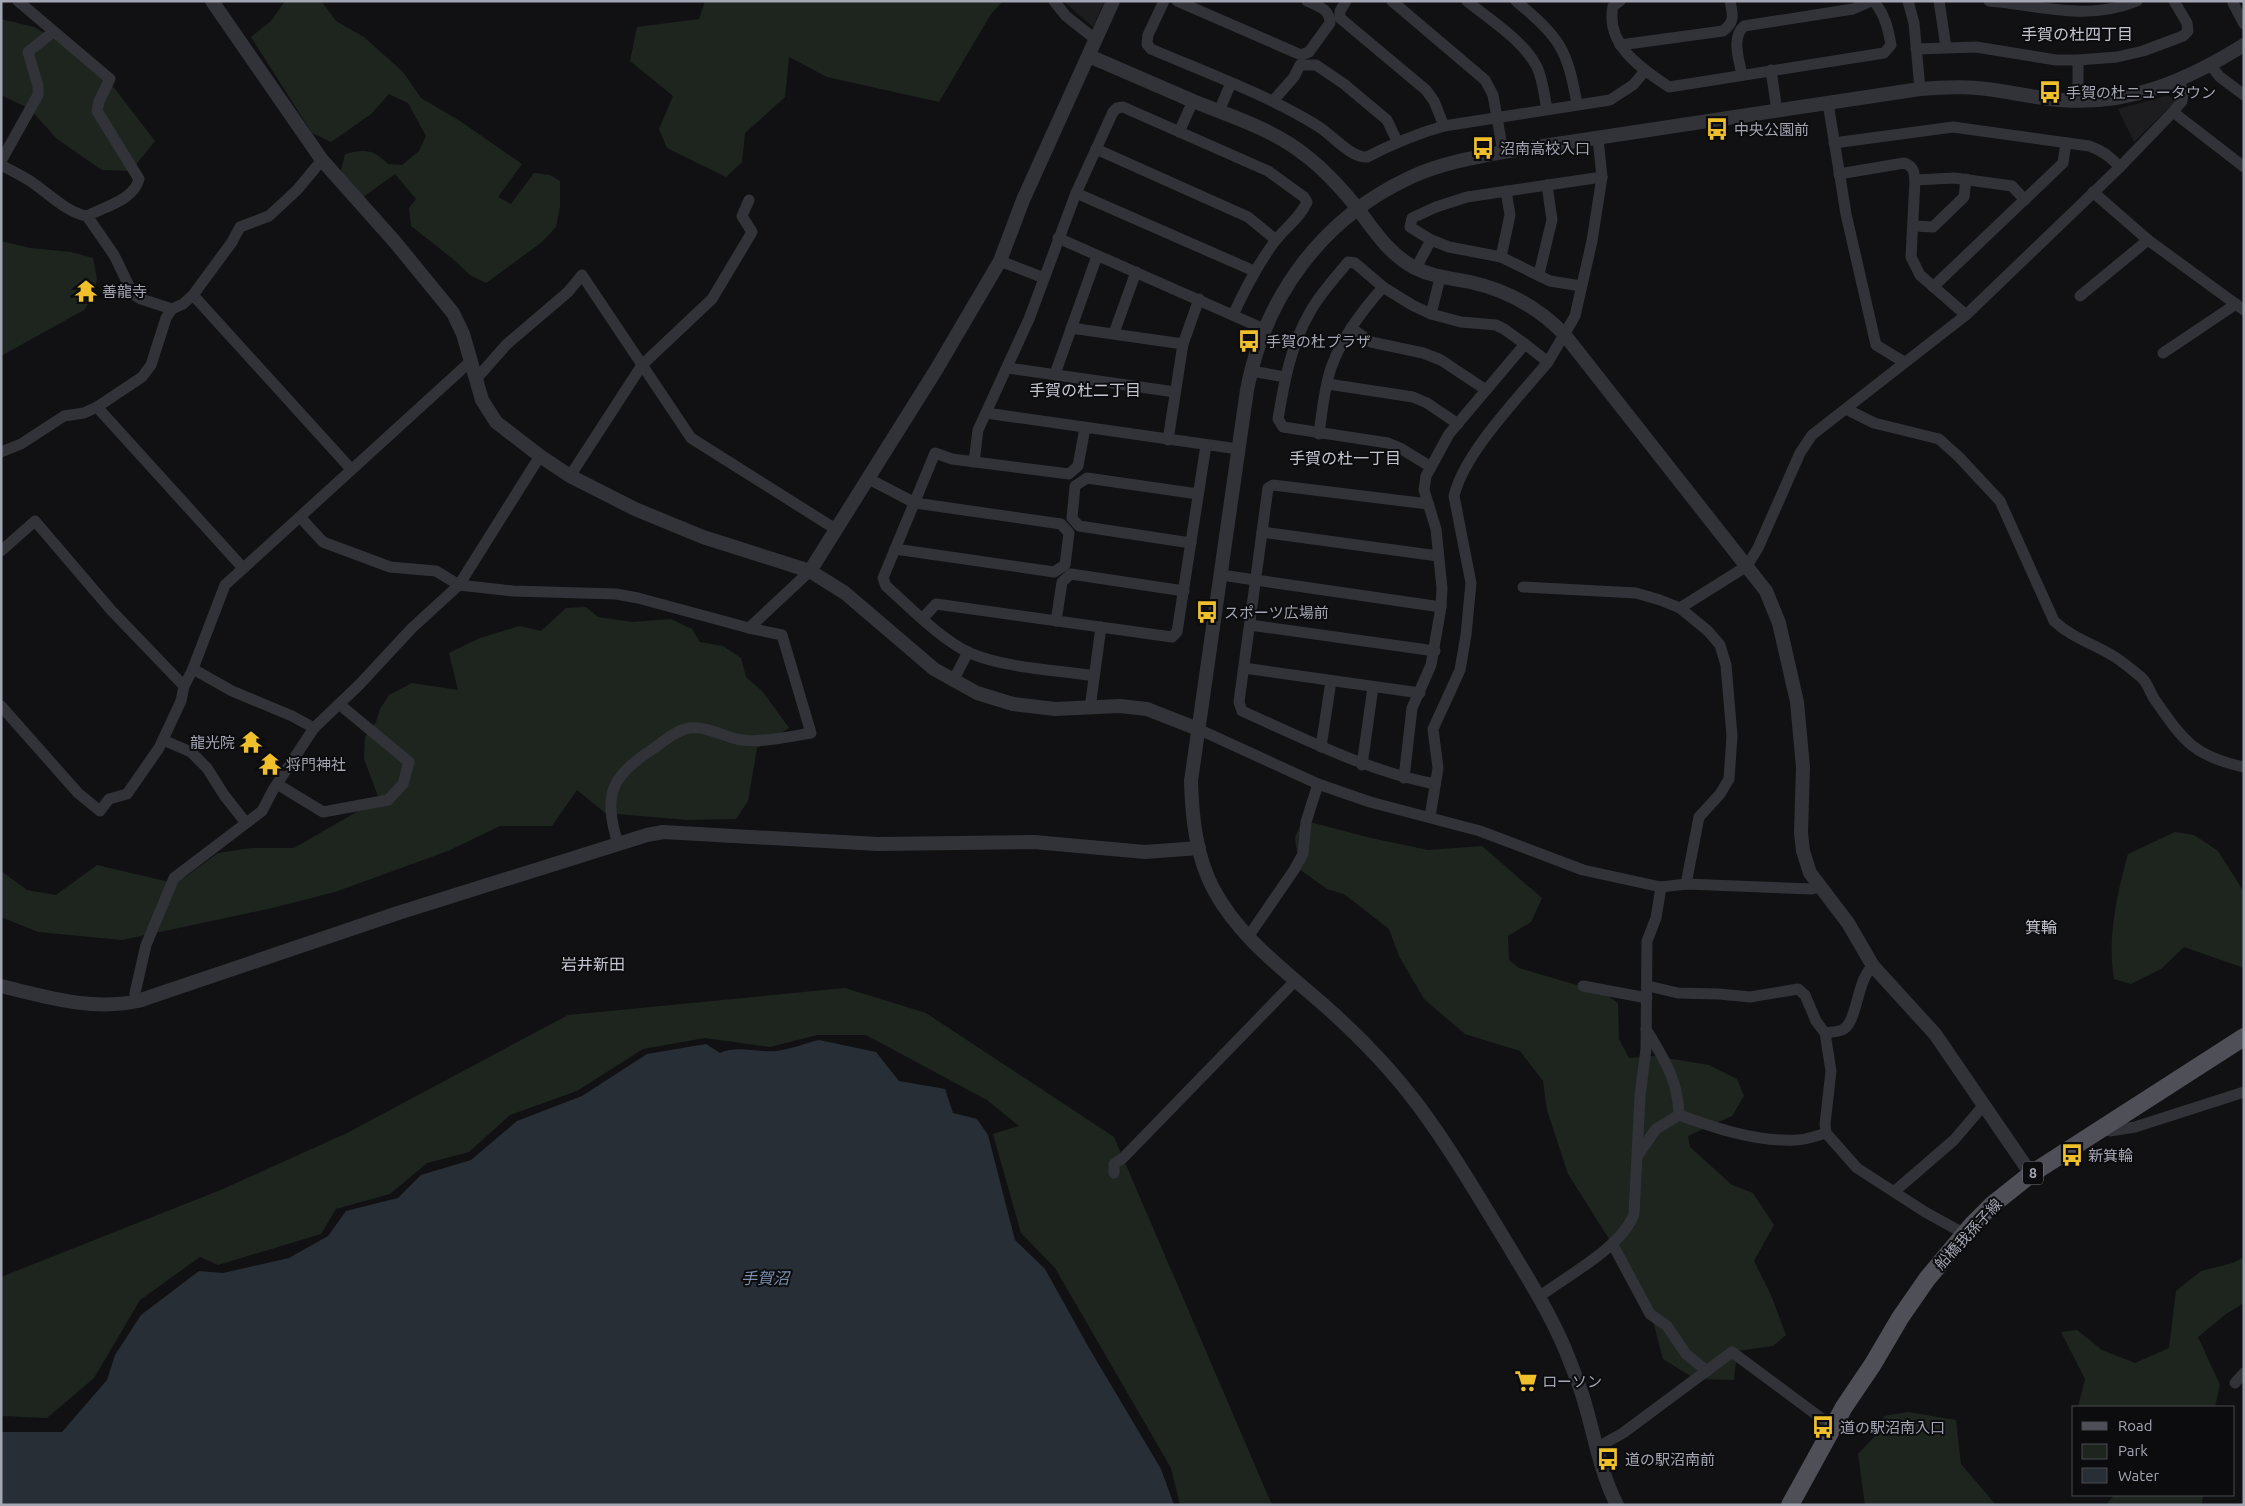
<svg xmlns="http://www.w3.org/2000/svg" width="2245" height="1506" viewBox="0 0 2245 1506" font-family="Ubuntu,'Noto Sans JP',sans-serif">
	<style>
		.built { fill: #1d1d20 }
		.green { fill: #1e251f }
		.water { fill: #282e36 }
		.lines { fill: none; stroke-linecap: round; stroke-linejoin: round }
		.minor { stroke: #323338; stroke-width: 11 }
		.tertiary { stroke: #323338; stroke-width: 14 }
		.primary { stroke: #4e4f57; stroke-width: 18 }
		.labels { text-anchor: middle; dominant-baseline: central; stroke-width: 4; stroke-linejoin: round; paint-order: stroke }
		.shield { fill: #0c0c0e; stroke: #767882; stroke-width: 1 }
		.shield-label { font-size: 14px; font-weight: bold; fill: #a3a6b3 }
		.poi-label { font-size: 15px; fill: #a3a6b3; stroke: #0c0c0e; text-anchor: start }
		.street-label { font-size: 15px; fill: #a3a6b3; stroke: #0c0c0e }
		.neighbourhood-label { font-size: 16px; fill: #c3c5cf; stroke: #0c0c0e }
		.water-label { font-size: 16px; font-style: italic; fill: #7991af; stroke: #0c0c0e }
	</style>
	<rect width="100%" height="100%" fill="#111113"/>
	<g class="built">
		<path d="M1063,1H1104L1093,27Z"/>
		<path d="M2166,96L2172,97L2176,101L2134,142L2118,109Z"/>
	</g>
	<g class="green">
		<path d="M285,1H321L336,21L364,37L403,72L421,98L460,121L522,164L498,197L511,204L534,173L550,175L560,181V206L556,227L542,242L486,283L470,275L453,259L411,226L409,208L416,199L395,174L363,197L341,171L345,154C365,149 373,149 388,164L402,165L419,151L426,136L408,103L389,94L371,114L331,142L312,133L251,37L271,21Z"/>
		<path d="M705,1H1003L991,14L939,102L827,77L789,57L785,97L745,133L742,162L726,177L667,148L659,129L673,96L630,61L637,27L699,19Z"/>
		<path d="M1,19L34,27L75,51L115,89L155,141L131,171L102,170L57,139L30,109L1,95Z"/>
		<path d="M1,241L30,248L71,252L93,258L97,279L93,297L84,310L1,356Z"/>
		<path d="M586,607L598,617L633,622L671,619L692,629L700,642L723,646L741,658L746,677L763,692L789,728L757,748L748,801L736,819L688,820L605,813L577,790L552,826H500L448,851L335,892L268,909L122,940L38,932L1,917V871L27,890L56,895L97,865L165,881L184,878L218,853L251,848H294L379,799L364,759L365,737L376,722L380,709L389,695L412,683L458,690L449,653L480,638L519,626L541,631L566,608Z"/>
		<path d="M1302,820L1371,838L1428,850L1482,846L1542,898L1531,922L1508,936L1509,960L1519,968L1604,993L1618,1003L1619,1039L1629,1058L1655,1056L1709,1065L1737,1079L1744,1096L1732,1116L1688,1136L1690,1147L1732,1185L1753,1193L1774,1225L1754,1261L1771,1295L1786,1335L1773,1346L1737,1351L1734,1380L1695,1379L1663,1359L1654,1325L1652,1307L1568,1174L1547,1110L1543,1081L1520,1051L1465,1034L1424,999L1399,956L1389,929L1344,894L1327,889L1299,869L1295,838Z"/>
		<path d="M2175,832L2194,835L2218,851L2244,892V968L2184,947L2161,969L2131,984L2114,979C2107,937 2117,894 2128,854Z"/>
		<path d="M845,988L926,1013L1114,1137L1272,1505H1180L1171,1468L1055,1268L1021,1233L993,1134L1019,1126L987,1100L866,1035H817L770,1047L705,1038L643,1049L577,1091L510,1115L469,1152L427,1163L390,1194L336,1209L321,1234L218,1265L200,1257L140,1300L94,1378L47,1418L1,1416V1277L223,1189L347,1133L568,1015Z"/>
		<path d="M2244,1257V1303L2226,1314L2198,1337L2220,1385L2215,1407H2078L2085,1379L2061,1332L2077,1330L2102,1350L2135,1363L2169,1348L2176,1291L2201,1271L2233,1263Z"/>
		<path d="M1908,1412L1956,1420L1961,1464L1996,1505H1865L1858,1454L1880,1431L1884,1416Z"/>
		<path d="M2114,1495H2203L2202,1505H2106Z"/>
	</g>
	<path class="water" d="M819,1040L876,1052L899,1081L945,1089L953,1113L977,1119L988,1135L1015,1240L1045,1269L1089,1348L1161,1469L1174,1505H1V1432H62L107,1380L115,1355L141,1315L199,1271L223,1273L289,1258L328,1236L346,1211L398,1198L421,1175L471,1160L517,1121L582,1096L647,1054L706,1044L720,1053C737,1045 758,1053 777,1051C791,1049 806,1043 819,1040Z"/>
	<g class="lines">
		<g class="minor">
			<path d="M18,1L110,79L99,101L97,111L139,179C134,200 104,207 87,216"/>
			<path d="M1054,1L1066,16L1095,39"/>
			<path d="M1164,1L1148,35L1147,44L1151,49C1207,73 1265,94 1316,125C1332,134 1350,158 1367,157C1392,144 1416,134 1444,126L1610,100L1633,85L1645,71"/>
			<path d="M1177,1L1301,55L1309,52L1330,23C1330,9 1318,6 1307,1"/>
			<path d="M1346,1L1340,11V18L1426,90L1434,101L1444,126"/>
			<path d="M1392,1L1485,80L1493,95L1503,152"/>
			<path d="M1467,1C1490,20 1523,40 1537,67C1543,80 1544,95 1547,109"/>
			<path d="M1516,1C1560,38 1567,48 1577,104"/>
			<path d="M1620,1L1613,6C1605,45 1641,68 1669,87L1884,53L1891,45C1888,28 1885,15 1874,1"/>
			<path d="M1908,1L1914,23L1920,89"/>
			<path d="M1939,1L1946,47"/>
			<path d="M1989,1C2041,5 2085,22 2137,1"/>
			<path d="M2233,3L2244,24"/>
			<path d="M1620,45L1723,31C1735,22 1733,15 1730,1"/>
			<path d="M1916,49L1976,47L2056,60H2078L2117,57L2143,51L2183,36L2188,31L2187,23L2174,1"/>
			<path d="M2211,66L2220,77L2244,95"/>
			<path d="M1771,70L1777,111"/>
			<path d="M1742,75C1739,59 1731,38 1744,26L1853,9L1871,1"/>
			<path d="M1273,101L1294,77L1300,65H1316L1344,84L1387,120L1397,141"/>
			<path d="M2078,101V60"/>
			<path d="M1828,103L1846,214L1876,345L1904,362"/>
			<path d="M1219,111L1231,83"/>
			<path d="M2173,112L2244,167"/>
			<path d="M1179,132L1193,101"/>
			<path d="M1834,143L1953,127L2089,146C2102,150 2110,157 2120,167"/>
			<path d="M1096,149L1248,217L1276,240"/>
			<path d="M1,161L38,95V86L28,52L53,32"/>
			<path d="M1,165C12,171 23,176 33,183C49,194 68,213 87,216L114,255L133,294L141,299L172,309"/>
			<path d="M1839,174L1904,163C1913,166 1914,170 1915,180L1911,257L1920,275L1966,315"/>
			<path d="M1915,180L1954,178L2012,186L2025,200"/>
			<path d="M1076,193L1254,271"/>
			<path d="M1914,226L1933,227L1964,197L1966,179"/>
			<path d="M1058,238L1264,329"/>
			<path d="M2148,240L2244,310"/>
			<path d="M1501,257L1510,215L1506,191"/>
			<path d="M1000,261L1044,278"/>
			<path d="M1416,268L1431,240"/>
			<path d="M1539,274L1552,220L1547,185"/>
			<path d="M1581,286L1550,281L1501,257L1449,247L1431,240L1410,227L1412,218L1436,207L1467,197L1602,177"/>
			<path d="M1933,287L2063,163L2066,143"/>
			<path d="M193,295L351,469"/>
			<path d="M2080,296L2148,240L2093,192"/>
			<path d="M1431,314L1440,278"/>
			<path d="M1071,328L1183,344"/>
			<path d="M1351,328L1371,342L1423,353L1441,360L1486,390"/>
			<path d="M1114,333L1136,272"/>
			<path d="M2163,353L2236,304"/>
			<path d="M1008,368L1175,392"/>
			<path d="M1251,371L1285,377"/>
			<path d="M1055,374L1097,256"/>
			<path d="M477,378L507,344L568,292L582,275L691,438L837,530"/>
			<path d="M1328,384L1413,397L1427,403L1458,424"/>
			<path d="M97,407L243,568"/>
			<path d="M1846,409L1874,423L1939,439L1959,457L2000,501L2054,621C2071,637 2091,643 2110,654C2121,660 2131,669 2141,677C2148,683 2150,693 2155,700C2183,740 2193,756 2244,767"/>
			<path d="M986,413L1238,449"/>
			<path d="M1085,428L1078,466L1069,474L952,459L935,453L883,578L886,586C911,608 940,639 970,653C1004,668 1057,670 1094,676"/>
			<path d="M1319,434C1322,412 1324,389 1331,368C1342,337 1362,311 1383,287"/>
			<path d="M1168,440L1183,344L1199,299"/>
			<path d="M1,452L21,444L64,416L84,413L97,407L142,377L151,365L166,318L172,309L183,304L193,295L232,242L240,227L269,216L297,190L322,160"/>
			<path d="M974,462L978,430L1029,319L1076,193L1113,112L1117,108L1123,107L1268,171L1304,197L1307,202C1300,218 1285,228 1275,241C1258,264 1245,289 1233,315"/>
			<path d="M1431,467L1400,448L1388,443L1283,427L1278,419C1284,382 1291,345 1310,312C1320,294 1335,278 1348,262L1355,263L1383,287L1412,305L1431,314L1461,322L1496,325L1504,329L1525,344"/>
			<path d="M570,476L642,365L712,299L752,232L742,216L749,200"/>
			<path d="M869,479L915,503L1061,524L1069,533L1065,565L1054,572L895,549"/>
			<path d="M1428,504L1273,485L1268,488L1239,702L1242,711C1305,739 1367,771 1435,784"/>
			<path d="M300,517L323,542L390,567L436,571L459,585L513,591L616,594L638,598L749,628"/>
			<path d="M1262,532L1438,556"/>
			<path d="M1191,543L1079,526L1072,518L1075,486L1087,478L1198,494"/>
			<path d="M1,551L35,521L111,610L184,686"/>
			<path d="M1221,575L1441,607"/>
			<path d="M1523,587L1636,593L1660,600L1680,608L1708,631L1720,645L1726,665L1732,736L1729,779L1720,794L1699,817L1686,884"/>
			<path d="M1680,608L1747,566L1758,548L1800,453L1812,435L1966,315L2120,167L2173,112L2182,101L2183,91L2179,81"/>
			<path d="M923,618L936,604L1172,637L1177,632L1206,445"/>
			<path d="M1056,621L1062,582L1071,574L1184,591"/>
			<path d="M1250,625L1435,651"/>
			<path d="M1244,668L1420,693"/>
			<path d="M193,669L232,691L292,716L314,728"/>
			<path d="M953,681L968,652"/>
			<path d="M1,706L78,793L100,811L109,799L127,794L159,748L181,701L184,686L192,671L225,585L472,360"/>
			<path d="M1090,708L1101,627"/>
			<path d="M1198,729L1318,784L1370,802L1480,831L1583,870L1661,887L1686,884L1812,889L1820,887"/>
			<path d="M163,740L191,752L207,768L224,795L246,823"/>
			<path d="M1321,747L1331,681"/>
			<path d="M1362,765L1373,687"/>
			<path d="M1404,778L1412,708L1431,665L1441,607L1442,588L1436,529L1424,490L1426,476L1449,434L1525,344L1548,362L1575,316L1592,241L1602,177L1598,139"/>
			<path d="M277,784L323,812L388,800L403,784L409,762L339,704"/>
			<path d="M1430,817L1438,768L1433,729L1460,670L1466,635L1471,583L1454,496C1464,453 1519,397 1548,362"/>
			<path d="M618,844C602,791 612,776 657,746C666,739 679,729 690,728C709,726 725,738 742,740C760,743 793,736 811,733L782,635L749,628L810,571"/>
			<path d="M1248,937L1294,870L1303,854L1306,822L1318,784"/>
			<path d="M1583,986L1647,998"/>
			<path d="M1648,986L1678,993L1719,994L1750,997L1798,989L1805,995L1816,1021L1825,1033L1831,1071L1825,1124L1826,1133L1857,1168L1925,1212L1965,1234"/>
			<path d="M138,1001L135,993L146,945L174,878L262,811L273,790L314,728L359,685L412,628L459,585L540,456"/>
			<path d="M1825,1033C1830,1032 1837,1032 1842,1030C1858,1023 1856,980 1873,966"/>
			<path d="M1679,1115C1715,1128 1756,1142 1796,1140C1806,1140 1816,1136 1826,1133"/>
			<path d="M2106,1125L2110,1131L2135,1127L2244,1092"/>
			<path d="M1638,1155L1656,1129L1679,1115C1678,1079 1664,1059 1646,1029"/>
			<path d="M1114,1173V1164L1123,1158L1296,980"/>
			<path d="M1895,1191L1954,1140L1983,1106"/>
			<path d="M1613,1245L1650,1314L1667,1326L1686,1354L1707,1371"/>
			<path d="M1539,1297C1568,1275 1622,1247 1634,1214L1640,1096L1646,1049L1647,941L1656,918L1661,887"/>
			<path d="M2235,1383L2244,1373"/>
			<path d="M1596,1448L1623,1433L1732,1352L1833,1427"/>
		</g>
		<g class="tertiary">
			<path d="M212,1L322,160L395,242L453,313L463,334L482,400L496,422L540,456L570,476L635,509L703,537L810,571L845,593L934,669L977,693L1013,704L1055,709L1120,706L1147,709L1198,729"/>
			<path d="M1089,56C1123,71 1158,86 1193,101C1230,116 1273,129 1305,155C1325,170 1342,189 1358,209C1375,232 1389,254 1415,268C1433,277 1451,278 1470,282C1506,290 1538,307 1564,334L1766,591L1779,623L1797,702L1803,767L1801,833L1803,851L1810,873L1848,923L1873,966L1935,1034L2031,1174"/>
			<path d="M810,571L936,370L1000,261L1023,200L1113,1"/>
			<path d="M1,986C47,997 91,1011 138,1001L398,913L647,835L663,832L878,844L1034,842L1145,852L1199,848"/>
			<path d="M1617,1505C1599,1470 1594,1431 1582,1394C1577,1379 1571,1364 1565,1349C1549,1311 1526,1275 1505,1240C1477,1194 1450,1148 1418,1105C1391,1069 1358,1035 1324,1005C1284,970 1239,937 1214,890C1196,857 1192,817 1191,781L1247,390C1265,296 1322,219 1409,178C1438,164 1471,158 1503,152L1920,89C1939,88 1958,86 1977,88C2005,90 2032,98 2060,100C2129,106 2188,80 2244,45"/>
		</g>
		<path class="primary" d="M1790,1505L1844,1407L1873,1364L1900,1318L1927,1279L1973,1224L1992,1205L2031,1174L2244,1037"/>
	</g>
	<defs>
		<symbol id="bus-bare" viewBox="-9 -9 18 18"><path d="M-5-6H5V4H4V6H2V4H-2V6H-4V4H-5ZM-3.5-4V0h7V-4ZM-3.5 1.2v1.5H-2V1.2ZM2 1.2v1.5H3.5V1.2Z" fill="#efc02c" stroke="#0c0c0e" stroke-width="2.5" paint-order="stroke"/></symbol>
		<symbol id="temple-bare" viewBox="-9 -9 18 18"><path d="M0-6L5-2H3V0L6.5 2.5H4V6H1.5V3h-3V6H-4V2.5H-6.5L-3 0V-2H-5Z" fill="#efc02c" stroke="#0c0c0e" stroke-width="2.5" paint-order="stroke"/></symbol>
		<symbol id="supermarket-bare" viewBox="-9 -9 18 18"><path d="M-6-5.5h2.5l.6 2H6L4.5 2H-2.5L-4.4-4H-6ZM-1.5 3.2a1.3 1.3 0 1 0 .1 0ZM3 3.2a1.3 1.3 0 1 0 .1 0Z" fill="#efc02c" stroke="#0c0c0e" stroke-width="2.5" paint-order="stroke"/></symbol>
	</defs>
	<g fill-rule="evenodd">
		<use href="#bus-bare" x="2034" y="76" width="32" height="32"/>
		<use href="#bus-bare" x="1701" y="113" width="32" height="32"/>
		<use href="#bus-bare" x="1467" y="132" width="32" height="32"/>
		<use href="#temple-bare" x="70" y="275" width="32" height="32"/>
		<use href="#bus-bare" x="1233" y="325" width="32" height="32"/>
		<use href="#bus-bare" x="1191" y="596" width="32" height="32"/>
		<use href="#temple-bare" x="235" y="726" width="32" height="32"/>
		<use href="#temple-bare" x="254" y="748" width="32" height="32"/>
		<use href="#bus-bare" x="2056" y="1139" width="32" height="32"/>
		<use href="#supermarket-bare" x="1510" y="1365" width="32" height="32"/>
		<use href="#bus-bare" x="1807" y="1411" width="32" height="32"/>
		<use href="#bus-bare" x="1592" y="1443" width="32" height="32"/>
	</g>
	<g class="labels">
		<rect class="shield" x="2023" y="1161.5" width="20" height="23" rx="4"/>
		<g class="shield-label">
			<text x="2033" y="1173">8</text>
		</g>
		<g class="poi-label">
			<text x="2066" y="92">手賀の杜ニュータウン</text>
			<text x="1734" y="129">中央公園前</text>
			<text x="1500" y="148">沼南高校入口</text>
			<text x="102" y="291">善龍寺</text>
			<text x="1266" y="341">手賀の杜プラザ</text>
			<text x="1224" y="612">スポーツ広場前</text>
			<text x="235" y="742" text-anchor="end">龍光院</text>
			<text x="286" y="764">将門神社</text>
			<text x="2088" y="1155">新箕輪</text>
			<text x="1542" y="1381">ローソン</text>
			<text x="1840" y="1427">道の駅沼南入口</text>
			<text x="1625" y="1459">道の駅沼南前</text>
		</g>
		<g class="street-label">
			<text transform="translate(1968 1234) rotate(-47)">船橋我孫子線</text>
		</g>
		<g class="neighbourhood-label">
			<text x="2077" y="34">手賀の杜四丁目</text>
			<text x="1085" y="390">手賀の杜二丁目</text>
			<text x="1345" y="458">手賀の杜一丁目</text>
			<text x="2041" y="927">箕輪</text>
			<text x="593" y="964">岩井新田</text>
		</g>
		<g class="water-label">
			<text x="765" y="1278">手賀沼</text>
		</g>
	</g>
	<rect width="2245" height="1506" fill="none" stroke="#a3a6b3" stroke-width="5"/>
	<rect x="2072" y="1406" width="162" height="90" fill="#0c0c0e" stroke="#484a50"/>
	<rect x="2082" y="1422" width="25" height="8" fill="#4e4f57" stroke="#484a50"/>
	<text x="2118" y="1431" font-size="15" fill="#a3a6b3">Road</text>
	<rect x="2082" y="1444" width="25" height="15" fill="#1e251f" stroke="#484a50"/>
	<text x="2118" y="1456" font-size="15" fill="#a3a6b3">Park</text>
	<rect x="2082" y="1468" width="25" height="15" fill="#282e36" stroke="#484a50"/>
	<text x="2118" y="1481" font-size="15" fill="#a3a6b3">Water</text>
</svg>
